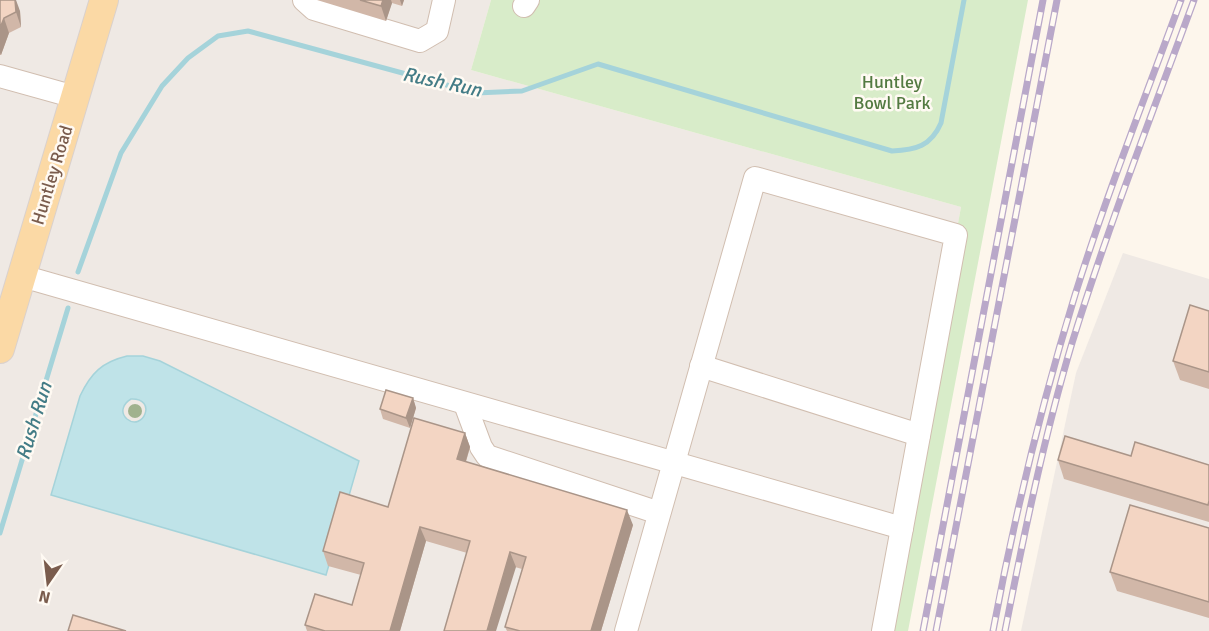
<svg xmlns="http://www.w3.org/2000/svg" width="1209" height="631" viewBox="0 0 1209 631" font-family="Signika,sans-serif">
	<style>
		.industrial { fill: #efe9e4 }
		.green { fill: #d8ecc9 }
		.water { fill: #bfe3e8; stroke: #a5d3da; stroke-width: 1.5; fill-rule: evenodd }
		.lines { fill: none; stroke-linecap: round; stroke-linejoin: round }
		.stream { stroke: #a5d3da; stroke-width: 5 }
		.minor-casing { stroke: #d1beb0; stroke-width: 24 }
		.major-casing { stroke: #dad1cd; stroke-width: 30 }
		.minor { stroke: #fff; stroke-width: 22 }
		.major { stroke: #fbd9a5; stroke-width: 28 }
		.rail-casing { stroke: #b9a8c9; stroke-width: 7 }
		.rail { stroke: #fffaf3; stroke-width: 4.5; stroke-dasharray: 14; stroke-linecap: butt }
		.tree { fill: #a0b28e }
		.wall { fill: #d1b7a8 }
		.shaded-wall { fill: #aa9588 }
		.building { fill: #f3d5c3; stroke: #aa9588; stroke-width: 1.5 }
		.labels { text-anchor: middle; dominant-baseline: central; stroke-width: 5; stroke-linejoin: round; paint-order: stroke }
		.park-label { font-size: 18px; fill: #537a41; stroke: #fffaf3 }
		.street-label { font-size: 18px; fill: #7a5c4d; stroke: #fffaf3 }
		.water-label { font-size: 20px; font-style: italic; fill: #437c86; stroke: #fffaf3 }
	</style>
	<rect width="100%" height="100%" fill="#fdf6ec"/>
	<g class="industrial">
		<path d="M0,0H491L471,70L961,207L883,631H0Z"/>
		<path d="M1123,253L1209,279V631H1021L1076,373Z"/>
	</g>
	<path class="green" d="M491,0H1028L908,631H883L961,207L471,70Z"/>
	<path class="water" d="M127,356H143L160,361L359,461L326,575L51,495L80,396C91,373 102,362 127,356ZM131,399C158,398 143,432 127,419C119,412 124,403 131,399Z"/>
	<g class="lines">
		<g class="stream">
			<path d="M78,272L121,153L162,86L188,58L218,36L248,31L476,93L522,91L598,64L892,151C916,150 931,146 941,123L964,0"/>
			<path d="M0,533L68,308"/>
		</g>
		<defs>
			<g id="minor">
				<path d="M304,0L314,9L420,41L437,31L444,0"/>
				<path d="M524,6L528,0"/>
				<path d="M0,76L75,97"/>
				<path d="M22,276L902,528"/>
				<path d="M701,366L919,435"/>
				<path d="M465,404L481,447L487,456L656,512"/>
				<path d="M626,631L755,178L956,235L883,631"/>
			</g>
			<path id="major" d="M0,349L104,0"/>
		</defs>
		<use href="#minor" class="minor-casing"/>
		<use href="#major" class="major-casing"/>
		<use href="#minor" class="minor"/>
		<use href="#major" class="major"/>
		<defs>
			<g id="rail">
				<path d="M923,631L1043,0"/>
				<path d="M936,631L1057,0"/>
				<path d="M993,631C1014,518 1041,406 1075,295C1106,196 1145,98 1181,0"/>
				<path d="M1005,631C1024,534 1044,437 1072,343C1108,227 1152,114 1194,0"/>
			</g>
		</defs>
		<use href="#rail" class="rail-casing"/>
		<use href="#rail" class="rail"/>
	</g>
	<circle class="tree" cx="135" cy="411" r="7"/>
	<g class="wall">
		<path d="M0,0L20,11L21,27L9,33L1,55H0Z"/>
		<path d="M317,0H404L402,6L392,3L386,21Z"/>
		<path d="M1209,311V389L1180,380L1173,361Z"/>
		<path d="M413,398L416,408L410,428L383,419L380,409Z"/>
		<path d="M465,433L470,447L466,462L633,525L601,631H507L505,627L522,569L426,541L400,631H307L305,625L352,605L361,575L328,566L323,551L388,507Z"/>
		<path d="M1131,456L1209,465V522L1064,479L1058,460Z"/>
		<path d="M1209,528V618L1117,591L1110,572Z"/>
	</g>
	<g class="shaded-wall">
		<path d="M15,0H16L20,11L21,27L16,12Z"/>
		<path d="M383,0H391L392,3L386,21L381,6Z"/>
		<path d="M400,0H404L402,6Z"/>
		<path d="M4,18L9,33L1,55L0,53V28Z"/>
		<path d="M413,398L416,408L410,428L406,418Z"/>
		<path d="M465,433L470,447L462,474L457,459Z"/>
		<path d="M627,510L633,525L601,631H591Z"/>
		<path d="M420,527L426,541L400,631H390Z"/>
		<path d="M510,552L516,567L496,631H487Z"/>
	</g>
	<g class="building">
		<path d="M0,0H15L16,12L4,18L0,28Z"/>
		<path d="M360,0H383L381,6Z"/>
		<path d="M1190,305L1209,311V372L1173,361Z"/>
		<path d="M386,390L413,398L406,418L380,409Z"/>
		<path d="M414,418L465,433L457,459L627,510L591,631H520L505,627L526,557L510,552L487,631H444L470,541L420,527L390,631H325L305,625L315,594L352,605L364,563L323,551L340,492L388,507Z"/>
		<path d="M1065,436L1131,456L1135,442L1209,465V501L1208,505L1058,460Z"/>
		<path d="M1130,505L1209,528V602L1110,572Z"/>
		<path d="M73,615L126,631H68Z"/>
	</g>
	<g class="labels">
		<g class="park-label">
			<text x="892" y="82">Huntley<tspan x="892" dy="21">Bowl Park</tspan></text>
		</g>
		<g class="street-label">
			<text transform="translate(52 175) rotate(-73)">Huntley Road</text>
		</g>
		<g class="water-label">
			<text transform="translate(442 82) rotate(12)">Rush Run</text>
			<text transform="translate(34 421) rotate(-73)">Rush Run</text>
		</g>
	</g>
	<g transform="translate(48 583) rotate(194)" stroke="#fffaf3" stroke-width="4.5" paint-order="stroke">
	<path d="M0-4.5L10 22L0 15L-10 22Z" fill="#7a5c4d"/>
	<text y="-9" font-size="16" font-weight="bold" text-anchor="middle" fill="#7a5c4d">N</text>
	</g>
</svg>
